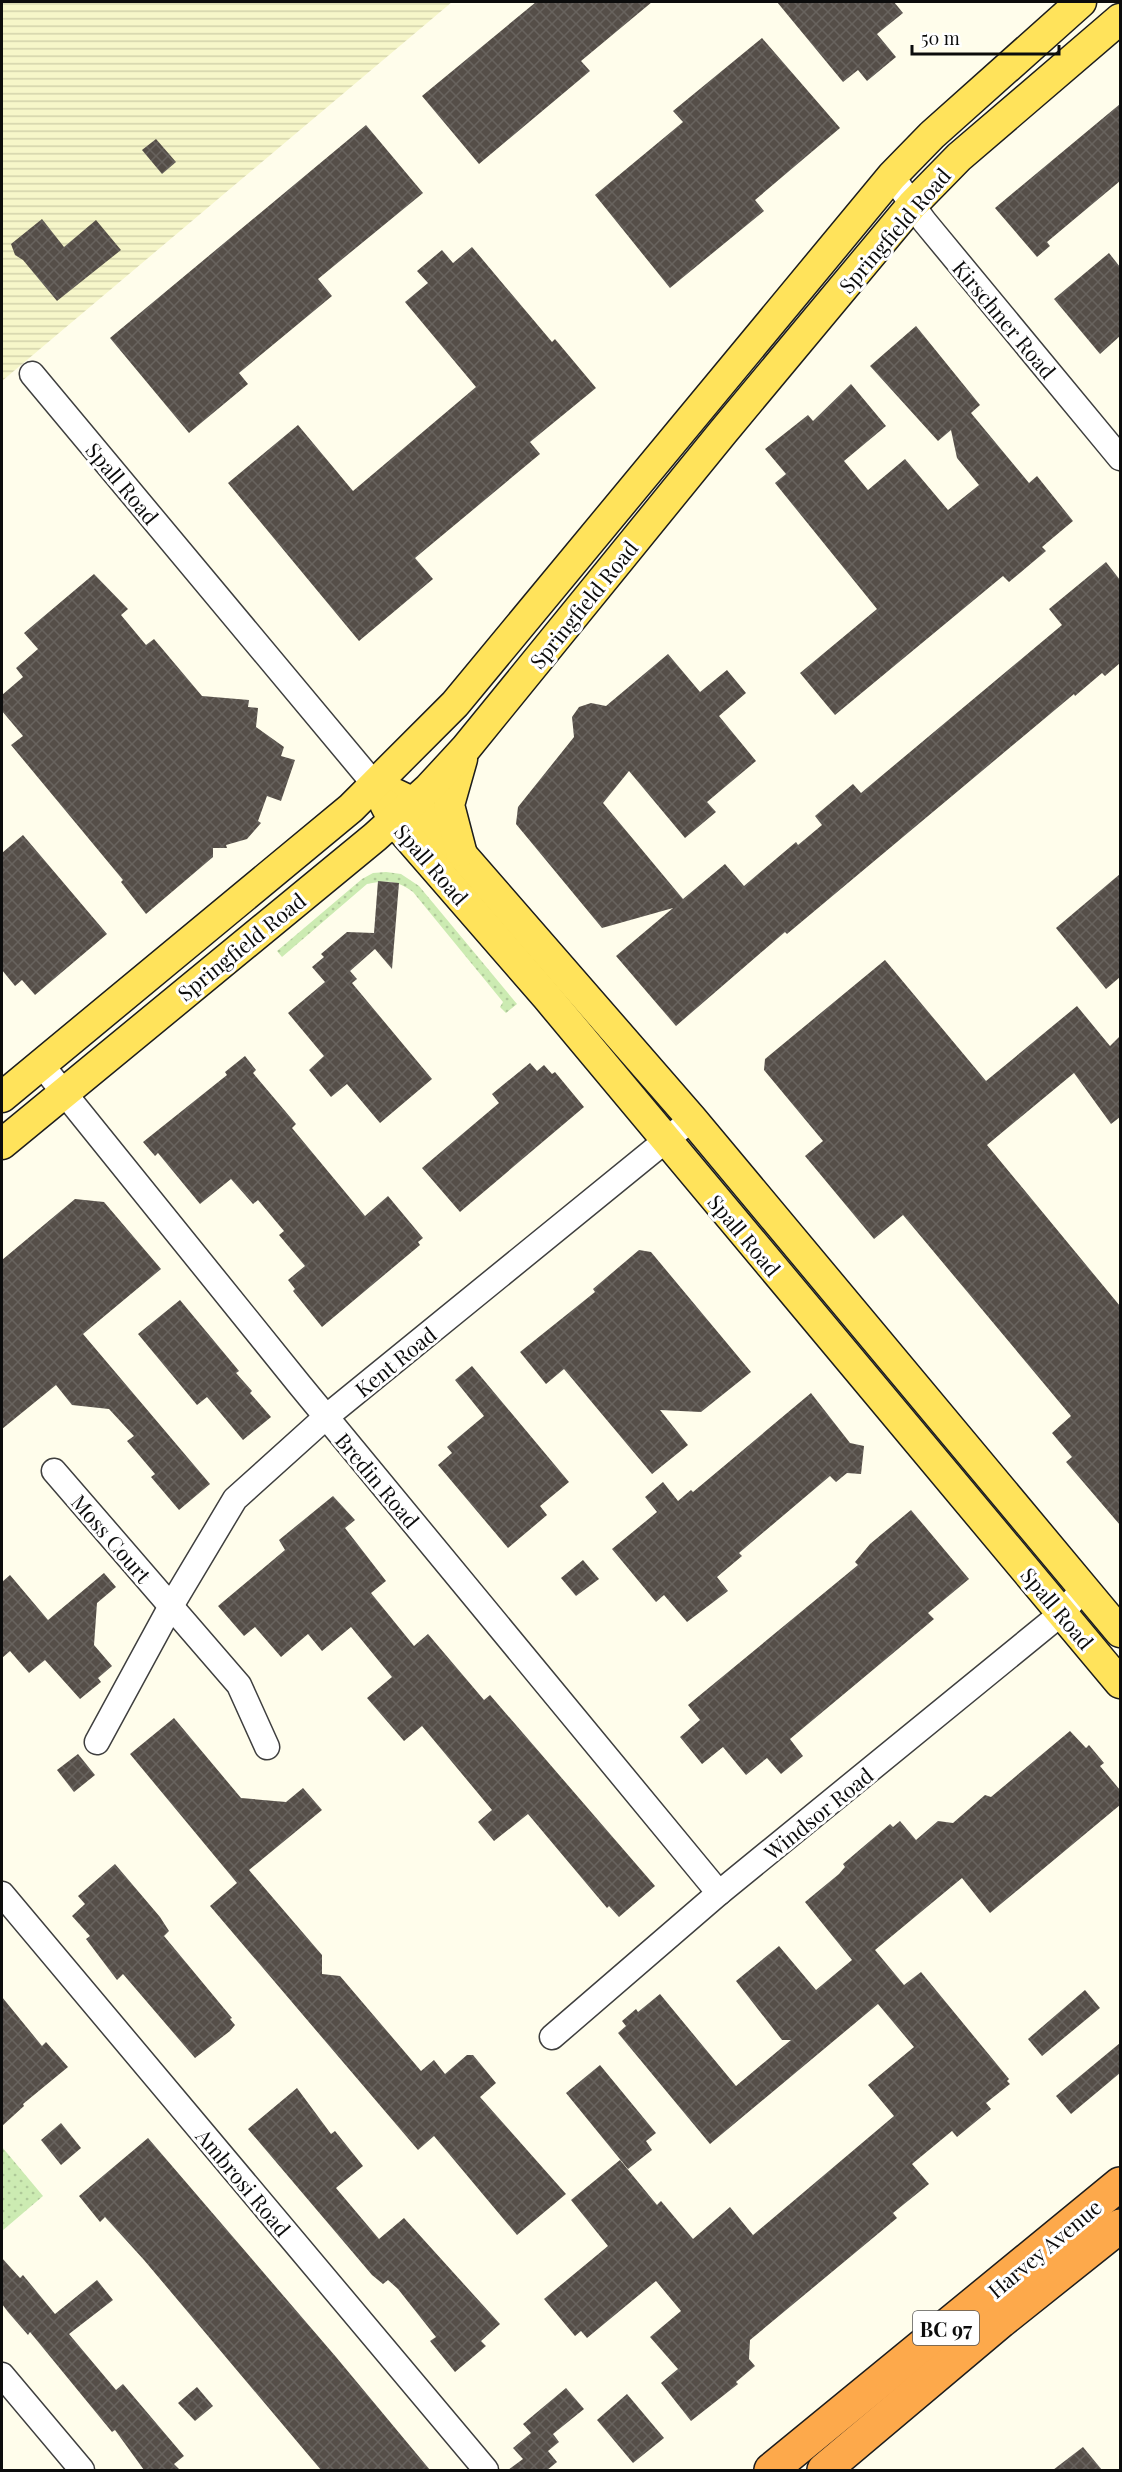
<svg xmlns="http://www.w3.org/2000/svg" width="1122" height="2472" viewBox="0 0 1122 2472" font-family="'Playfair Display',serif">
	<style>
		.farmland { fill: url(#farmland-rules) }
		.green { fill: url(#green-dots) }
		.building { fill: url(#building-cross-hatch) }
		.lines { fill: none; stroke-linecap: round; stroke-linejoin: round }
		.minor-casing { stroke: #3f3f3f; stroke-width: 27 }
		.major-casing { stroke: #1d1d1d; stroke-width: 33 }
		.highway-casing { stroke: #1d1d1d; stroke-width: 36 }
		.minor { stroke: #fff; stroke-width: 24 }
		.major { stroke: #ffe35b; stroke-width: 30 }
		.highway { stroke: #fda94b; stroke-width: 33 }
		.labels { text-anchor: middle; dominant-baseline: central; stroke-width: 6; stroke-linejoin: round; paint-order: stroke }
		.shield { fill: #fff; stroke: #555; stroke-width: 1.5 }
		.shield-label { font-size: 20px; font-weight: bold; fill: #0c0c0c }
		.street-label { font-size: 21px; fill: #0c0c0c; stroke: #fff }
	</style>
	<defs>
		<pattern id="farmland-rules" width="6" height="5" patternUnits="userSpaceOnUse" patternTransform="scale(1.5)"><rect width="6" height="5" fill="#f6f6c9"/><path d="M0 2.5h6" fill="none" stroke="#d2d2ab"/></pattern>
		<pattern id="green-dots" width="8" height="8" patternUnits="userSpaceOnUse" patternTransform="scale(1.5)"><rect width="8" height="8" fill="#ccebb2"/><path d="M2 2h.1M6 6h.1" fill="none" stroke="#aec898" stroke-width="1.8" stroke-linecap="round"/></pattern>
		<pattern id="building-cross-hatch" width="8" height="8" patternUnits="userSpaceOnUse" patternTransform="scale(1.5)"><rect width="8" height="8" fill="#554e48"/><path d="M0 0l8 8M0 8l8-8" fill="none" stroke="#68635e"/></pattern>
	</defs>
	<rect width="100%" height="100%" fill="#fffdeb"/>
	<path class="farmland" d="M2,2H452L2,381Z"/>
	<g class="green">
		<path d="M386,872L401,874L419,886L517,1004L506,1013L500,1007L503,1002L413,892C396,880 387,880 367,884L282,957L277,951L362,879L373,873Z"/>
		<path d="M2,2147L43,2196L2,2231Z"/>
	</g>
	<g class="building">
		<path d="M536,2H652L581,61L590,71L479,164L422,96Z"/>
		<path d="M777,2H894L903,13L877,34L896,57L867,81L858,70L843,82Z"/>
		<path d="M762,38L840,128L755,200L764,211L670,288L595,195L683,122L673,111Z"/>
		<path d="M1120,104V181L1047,242L1050,246L1037,257L995,208Z"/>
		<path d="M366,125L423,193L318,279L332,296L239,373L248,384L189,433L110,338Z"/>
		<path d="M156,139L176,162L162,174L142,150Z"/>
		<path d="M42,219L64,247L96,220L121,250L57,301L23,260L15,255L11,244Z"/>
		<path d="M472,247L552,342L555,339L596,388L530,442L540,454L415,558L433,579L359,641L228,483L298,425L353,491L476,387L405,302L428,283L417,271L442,250L453,263Z"/>
		<path d="M1109,253L1120,267V336L1100,354L1054,299Z"/>
		<path d="M916,326L980,405L971,413L1029,483L1037,476L1073,521L1042,547L1046,551L1009,582L1003,576L835,715L800,673L877,609L775,483L786,474L765,449L808,415L813,421L851,384L886,426L844,461L868,490L905,459L948,510L979,485L957,458L951,430L938,441L870,366Z"/>
		<path d="M1106,562L1120,580V663L1105,676L1102,673L1075,696L1074,694L787,934L785,932L676,1026L616,956L673,908L602,928L516,824L518,807L574,737L572,717L579,707L591,703L606,706L668,654L700,692L727,670L746,693L719,716L756,761L707,802L716,812L685,838L629,771L603,803L683,899L725,864L744,886L796,842L798,845L822,825L815,816L853,784L861,793L1062,625L1049,609Z"/>
		<path d="M94,574L128,609L121,615L146,645L154,639L202,696L249,700L248,707L258,708L256,727L284,747L281,756L295,760L281,801L267,796L258,821L261,823L247,839L226,845L227,848H213V857L146,914L121,882L123,880L11,745L23,736L2,711V695L23,677L16,668L38,649L24,633Z"/>
		<path d="M23,835L107,934L35,995L22,980L15,986L2,970V853Z"/>
		<path d="M1120,874V977L1106,989L1056,928Z"/>
		<path d="M378,881L399,883L392,969L375,949L350,971L357,979L352,983L432,1079L380,1123L347,1084L331,1097L309,1070L324,1056L288,1013L325,982L312,967L324,957L321,954L347,932L374,933Z"/>
		<path d="M885,960L986,1081L1077,1006L1110,1046L1120,1036V1117L1111,1124L1074,1073L987,1145L1120,1306V1525L1066,1462L1072,1457L1052,1433L1071,1416L903,1215L874,1239L805,1156L823,1141L764,1070L765,1059Z"/>
		<path d="M245,1056L256,1070L253,1073L296,1124L292,1128L365,1216L388,1196L423,1238L418,1242L420,1245L322,1327L293,1291L295,1289L288,1280L305,1266L279,1235L284,1231L258,1200L253,1204L231,1179L200,1204L158,1153L155,1156L143,1142L227,1075L225,1072Z"/>
		<path d="M530,1063L537,1071L544,1065L552,1074L555,1072L584,1107L460,1212L422,1168L499,1103L492,1094Z"/>
		<path d="M75,1199L104,1202L161,1269L83,1334L210,1484L179,1510L151,1477L155,1474L127,1441L134,1436L109,1409L72,1405L56,1385L2,1429V1260Z"/>
		<path d="M639,1250L651,1252L751,1372L701,1412L660,1410L688,1445L652,1474L564,1369L546,1384L520,1352L595,1292L593,1289Z"/>
		<path d="M180,1300L239,1371L236,1373L252,1391L250,1393L271,1417L243,1440L207,1397L197,1405L138,1334Z"/>
		<path d="M472,1366L569,1482L540,1506L547,1515L508,1548L438,1465L452,1453L447,1447L484,1416L455,1380Z"/>
		<path d="M811,1393L850,1443L864,1446L861,1474L847,1473L836,1482L830,1476L739,1553L742,1556L717,1577L728,1591L687,1622L664,1595L656,1602L612,1549L657,1512L645,1497L663,1482L678,1501L691,1490L693,1492Z"/>
		<path d="M333,1496L355,1520L345,1528L386,1581L371,1593L414,1646L428,1634L484,1700L490,1695L655,1886L619,1917L609,1906L607,1908L528,1814L494,1841L478,1822L492,1810L422,1726L404,1741L367,1698L392,1677L351,1627L322,1651L308,1634L281,1657L255,1627L244,1636L218,1606L285,1550L279,1540Z"/>
		<path d="M911,1510L969,1579L928,1613L934,1619L790,1739L803,1756L781,1774L767,1758L746,1775L723,1747L702,1764L680,1737L700,1720L688,1705L858,1565L855,1562L870,1544Z"/>
		<path d="M583,1560L599,1579L576,1596L561,1578Z"/>
		<path d="M104,1573L116,1587L97,1603L94,1645L112,1666L98,1678L101,1682L80,1699L45,1660L29,1673L10,1651L2,1658V1582L10,1575L48,1620Z"/>
		<path d="M174,1718L241,1798L286,1802L303,1788L322,1810L249,1870L322,1955V1974L340,1976L421,2071L434,2060L445,2074L467,2055H473L496,2083L480,2097L566,2194L517,2235L434,2136L418,2150L210,1906L237,1883L130,1754Z"/>
		<path d="M1070,1731L1086,1748L1089,1745L1104,1763L1100,1766L1120,1790V1805L990,1913L962,1878L875,1950L904,1985L921,1972L1009,2079L1007,2081L1010,2084L986,2103L991,2109L957,2137L952,2131L912,2164L929,2184L893,2213L897,2218L750,2340L749,2359L755,2366L736,2382L738,2384L691,2421L661,2383L678,2369L650,2337L681,2311L656,2281L587,2338L581,2331L575,2336L544,2299L608,2246L571,2200L620,2160L657,2205L661,2201L693,2239L730,2207L753,2235L894,2116L868,2085L914,2047L878,2004L710,2144L618,2033L626,2026L622,2021L636,2009L638,2012L660,1994L736,2086L791,2040H782L736,1981L779,1946L816,1990L852,1960L805,1902L839,1874L845,1867L843,1864L890,1824L893,1827L900,1821L916,1840L938,1821L953,1823L985,1795L991,1797Z"/>
		<path d="M78,1754L95,1775L74,1792L57,1770Z"/>
		<path d="M115,1864L160,1917L169,1931L164,1936L232,2018L230,2019L235,2025L230,2031L195,2058L123,1974L117,1980L86,1939L90,1936L72,1916L85,1904L78,1896Z"/>
		<path d="M1085,1990L1100,2008L1042,2056L1028,2039Z"/>
		<path d="M2,1997L42,2046L46,2042L68,2067L23,2104L24,2106L2,2126Z"/>
		<path d="M1120,2043V2073L1071,2114L1056,2096Z"/>
		<path d="M600,2065L656,2133L646,2141L652,2150L628,2169L566,2093Z"/>
		<path d="M297,2088L331,2134L335,2131L363,2166L336,2188L379,2239L404,2218L500,2324L481,2341L486,2346L455,2372L430,2341L436,2337L398,2289L388,2280L383,2284L372,2275L248,2129Z"/>
		<path d="M61,2123L81,2148L61,2165L41,2140Z"/>
		<path d="M148,2138L336,2357L430,2470H321L144,2260L105,2217L100,2222L79,2196Z"/>
		<path d="M2,2258L20,2278L23,2275L55,2314L97,2280L113,2300L69,2334L116,2390L123,2384L184,2456L174,2464L180,2470H144L115,2430L112,2432L30,2332L28,2335L8,2312L2,2304Z"/>
		<path d="M197,2387L213,2406L195,2421L178,2403Z"/>
		<path d="M566,2388L584,2409L553,2434L559,2442L548,2451L557,2462L547,2470H508L523,2459L513,2448L531,2433L523,2424Z"/>
		<path d="M627,2394L664,2438L633,2463L597,2420Z"/>
		<path d="M1083,2447L1102,2470H1053Z"/>
	</g>
	<g class="lines">
		<defs>
			<g id="minor">
				<path d="M892,176L924,221L1120,458"/>
				<path d="M32,374L375,785"/>
				<path d="M40,1063L299,1384L719,1893"/>
				<path d="M54,1471L239,1685L267,1747"/>
				<path d="M97,1742L171,1606L235,1499L326,1417L692,1119"/>
				<path d="M2,1894L486,2470"/>
				<path d="M552,2037L719,1893L1062,1613L1084,1588"/>
				<path d="M2,2375L82,2470"/>
			</g>
			<g id="major">
				<path d="M395,794L414,803L464,857L692,1119L1120,1632"/>
				<path d="M385,804L394,821L547,997L1120,1683"/>
				<path d="M461,851L449,805L462,759"/>
				<path d="M2,1097L351,808L455,704L892,176L932,135L1081,2"/>
				<path d="M2,1144L375,837L429,788L466,748L723,432L912,205L959,157L1120,19"/>
			</g>
			<g id="highway">
				<path d="M771,2470L1120,2184"/>
				<path d="M824,2470L1001,2321L1120,2226"/>
			</g>
		</defs>
		<use href="#minor" class="minor-casing"/>
		<use href="#major" class="major-casing"/>
		<use href="#highway" class="highway-casing"/>
		<use href="#minor" class="minor"/>
		<use href="#major" class="major"/>
		<use href="#highway" class="highway"/>
	</g>
	<g class="labels">
		<rect class="shield" x="913" y="2311" width="66" height="34" rx="4.5"/>
		<g class="shield-label">
			<text x="946" y="2328">BC 97</text>
		</g>
		<g class="street-label">
			<text transform="translate(894 230) rotate(-49)">Springfield Road</text>
			<text transform="translate(1005 319) rotate(50)">Kirschner Road</text>
			<text transform="translate(123 483) rotate(50)">Spall Road</text>
			<text transform="translate(583 604) rotate(-51)">Springfield Road</text>
			<text transform="translate(432 864) rotate(49)">Spall Road</text>
			<text transform="translate(241 946) rotate(-39)">Springfield Road</text>
			<text transform="translate(745 1235) rotate(50)">Spall Road</text>
			<text transform="translate(395 1361) rotate(-39)">Kent Road</text>
			<text transform="translate(378 1480) rotate(50)">Bredin Road</text>
			<text transform="translate(112 1538) rotate(49)">Moss Court</text>
			<text transform="translate(1058 1608) rotate(50)">Spall Road</text>
			<text transform="translate(818 1813) rotate(-39)">Windsor Road</text>
			<text transform="translate(244 2182) rotate(50)">Ambrosi Road</text>
			<text transform="translate(1044 2248) rotate(-40)">Harvey Avenue</text>
		</g>
	</g>
	<rect width="1122" height="2472" fill="none" stroke="#0c0c0c" stroke-width="6"/>
	<path d="M912 45v9h147v-9" fill="none" stroke="#0c0c0c" stroke-width="3"/>
	<text x="921" y="45" font-size="18" fill="#0c0c0c" stroke="#ffffff" stroke-width="4.5" paint-order="stroke">50 m</text>
</svg>
